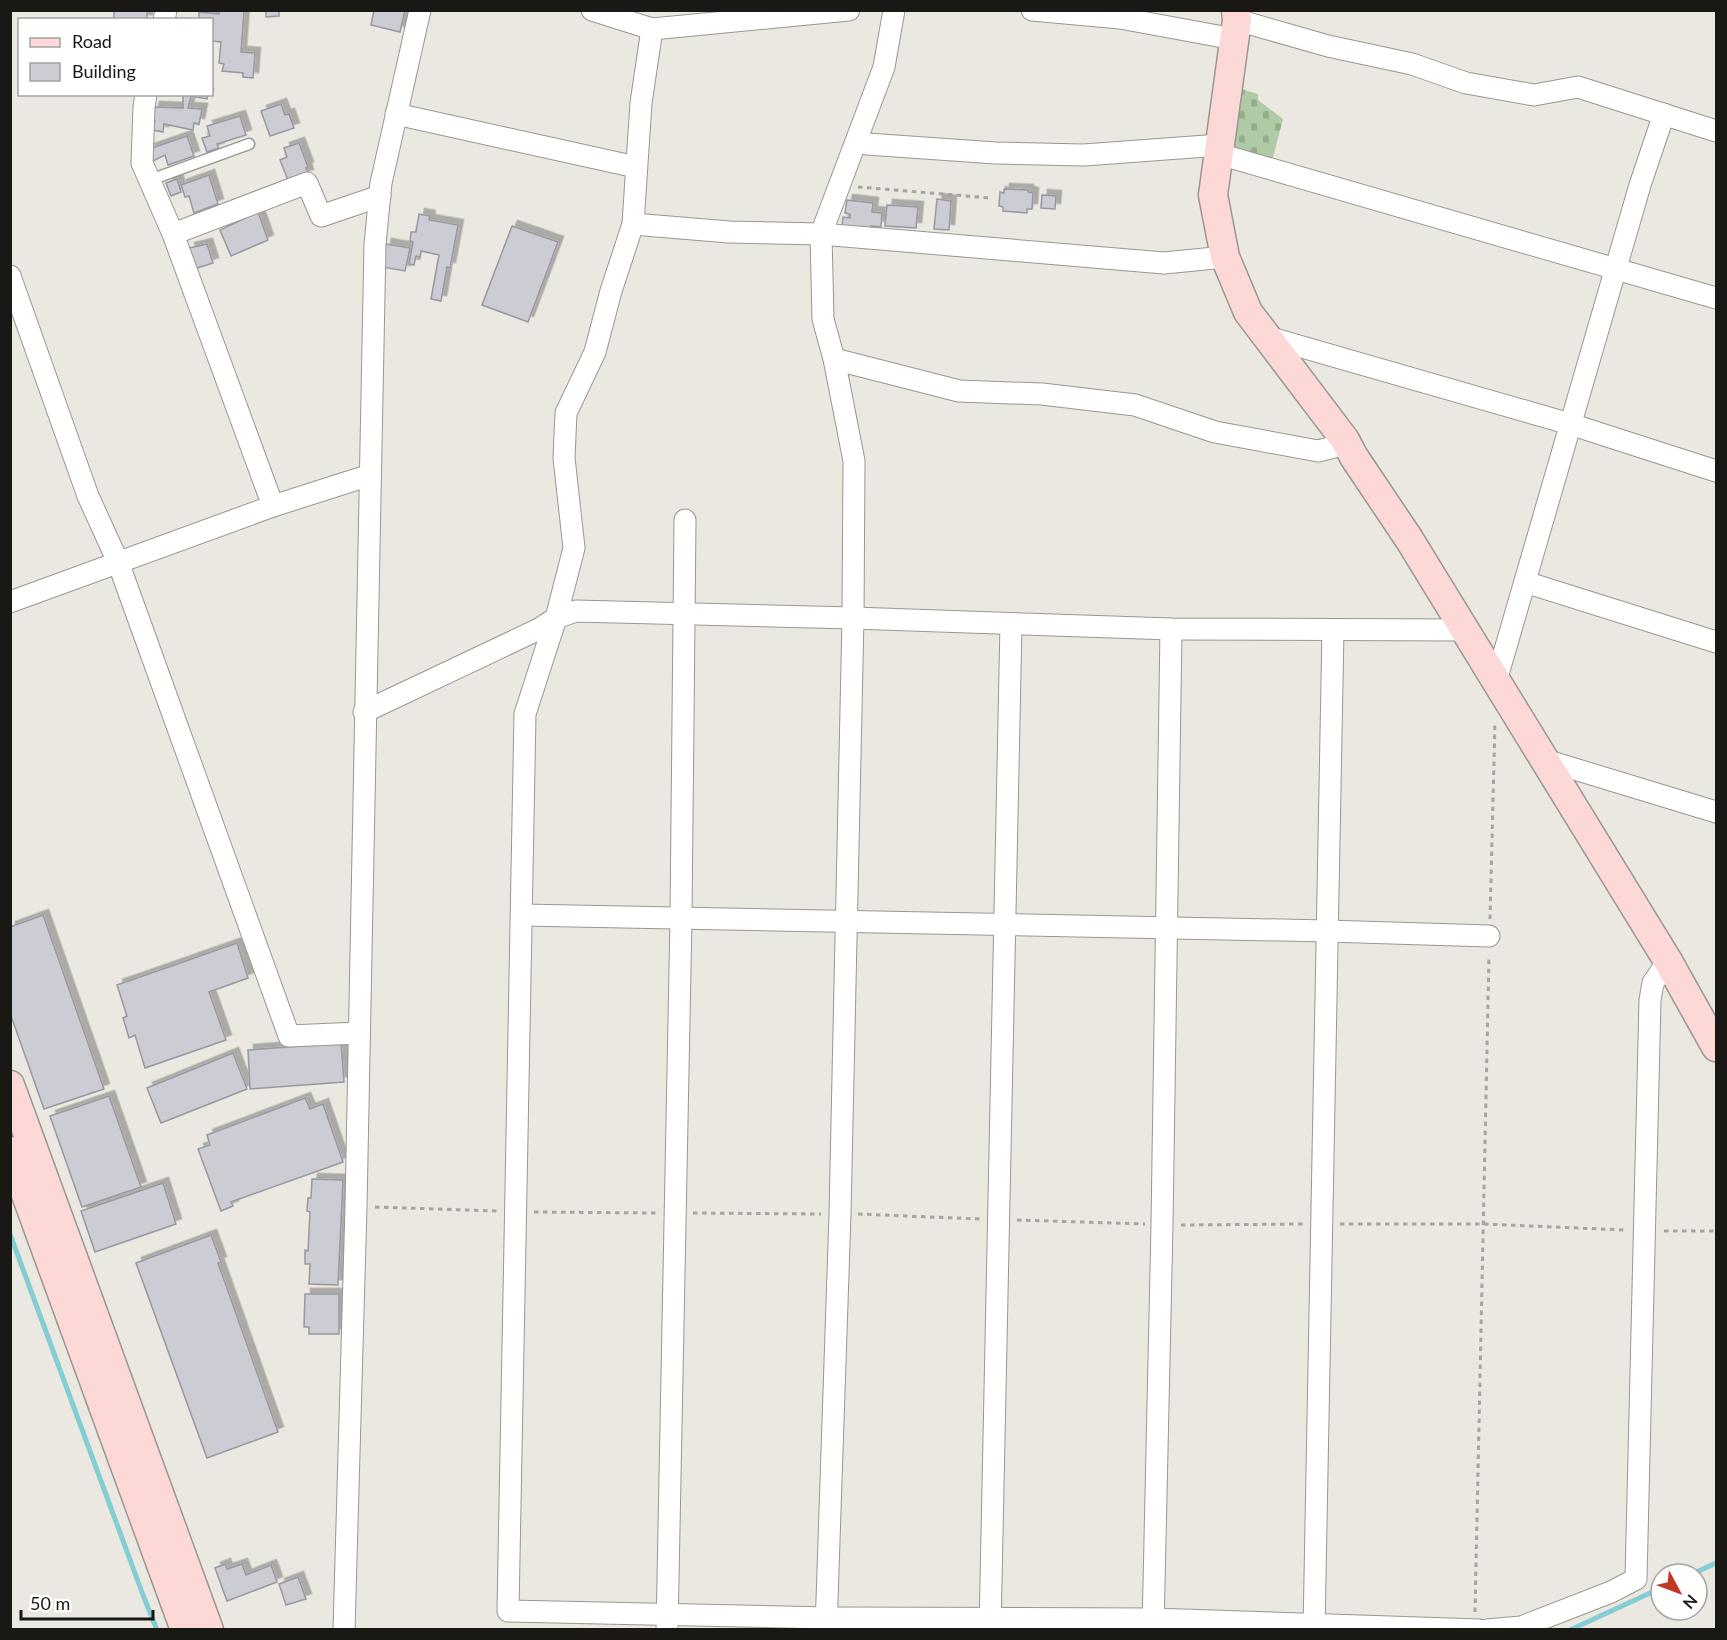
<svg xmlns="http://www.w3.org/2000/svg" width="1727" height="1640" viewBox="0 0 1727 1640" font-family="Lato,sans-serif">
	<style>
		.cemetery { fill: url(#cemetery-stones) }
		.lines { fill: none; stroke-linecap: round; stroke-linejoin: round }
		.stream { stroke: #84cdd4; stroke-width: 5 }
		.building { fill: #ccccd4; stroke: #9898a0; stroke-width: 1.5; filter: url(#shadow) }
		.lane-casing { stroke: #999790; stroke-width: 13 }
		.street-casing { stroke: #999790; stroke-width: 23 }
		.secondary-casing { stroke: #999790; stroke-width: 31 }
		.path { stroke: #a7a59f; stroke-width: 3; stroke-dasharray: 4.5 4.5; stroke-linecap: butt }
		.lane { stroke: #fff; stroke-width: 10 }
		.street { stroke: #fff; stroke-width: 21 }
		.secondary { stroke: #fcd8d7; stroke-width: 28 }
	</style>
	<defs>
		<pattern id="cemetery-stones" width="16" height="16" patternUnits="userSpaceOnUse" patternTransform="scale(1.5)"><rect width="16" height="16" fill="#afcaa4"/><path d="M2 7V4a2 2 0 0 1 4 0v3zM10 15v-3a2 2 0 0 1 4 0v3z" fill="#96ad8c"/></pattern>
		<filter id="shadow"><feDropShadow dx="5.5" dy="-5.5" stdDeviation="0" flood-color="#0004"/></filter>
	</defs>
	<rect width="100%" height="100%" fill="#eae8e0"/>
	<path class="cemetery" d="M1241,89L1258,94V100L1283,119L1272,161L1229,149Z"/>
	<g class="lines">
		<g class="stream">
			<path d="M10,1234L143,1595L157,1630"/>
			<path d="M1692,1574L1716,1563"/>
			<path d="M1570,1630L1661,1588"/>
		</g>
	</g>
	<g class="building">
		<path d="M147,10V20H114V11Z"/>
		<path d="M219,10H249L244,12L241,52L255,53L253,78L243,77V73L222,71L224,64L219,63L221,42L212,41V20H199V12L219,14Z"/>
		<path d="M266,10H279V16L266,17Z"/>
		<path d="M374,10H405L400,32L371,25Z"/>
		<path d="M183,94H208L207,99L191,96L188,108L202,109L199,124L194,123L193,130L164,124L163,132L152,130L155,121L151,120L154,107L183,108Z"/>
		<path d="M281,104L285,115L289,114L294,128L270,136L261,111Z"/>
		<path d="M240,116L246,135L217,144L219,148L207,152L202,138L210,136L207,126Z"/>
		<path d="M187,136L194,156L168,165L165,155L153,161L149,149Z"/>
		<path d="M299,143L308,167L306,168L308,175L288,180L280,160L287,157L284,148Z"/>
		<path d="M209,175L218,204L194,213L189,196L185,197L181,185Z"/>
		<path d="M177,179L181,192L171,196L166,183Z"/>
		<path d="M1004,189L1028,190V192L1033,193L1032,209H1027V213L1003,211V207L999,206L1000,192L1004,193Z"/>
		<path d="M1042,195L1056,196L1055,209L1041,208Z"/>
		<path d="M937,199L951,201L949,230L934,229Z"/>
		<path d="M847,200L873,203L872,212L882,213L881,227L871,226L870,230L842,227L843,217L850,218V214L845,213Z"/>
		<path d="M887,205L918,207L916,228L885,226Z"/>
		<path d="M258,212L268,240L231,256L220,230Z"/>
		<path d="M419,214L430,216L429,220L458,225L450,268L447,267L441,301L431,299L439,255L421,251L420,257L416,256L414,265L409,264L413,242L410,241L411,232H416Z"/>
		<path d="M512,226L558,242L528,322L482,305Z"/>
		<path d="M207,244L213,263L194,269L189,248Z"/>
		<path d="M386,244L410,248L405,271L382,267Z"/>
		<path d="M43,915L104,1089L44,1109L10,1013V927Z"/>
		<path d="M237,943L248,978L209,992L226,1040L145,1068L135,1035L129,1038L123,1018L127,1016L117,985Z"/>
		<path d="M341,1043L344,1082L250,1089L248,1050Z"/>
		<path d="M233,1053L247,1089L161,1123L147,1088Z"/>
		<path d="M109,1096L141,1187L82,1207L50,1116Z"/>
		<path d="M305,1098L310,1109L323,1104L343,1162L231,1202L233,1206L221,1211L198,1149L210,1145L207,1135Z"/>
		<path d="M312,1179L343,1180L338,1285L309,1284L310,1264H305V1250L308,1251L310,1212L307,1211L308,1198H311Z"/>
		<path d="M163,1183L176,1224L95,1252L81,1211Z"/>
		<path d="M211,1235L221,1262L218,1263L278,1432L207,1458L136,1263Z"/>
		<path d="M305,1294H339V1334H309V1327H304Z"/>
		<path d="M225,1564L227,1569L242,1564L246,1575L271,1565L277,1582L227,1601L215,1568Z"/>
		<path d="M298,1577L306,1599L286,1605L279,1584Z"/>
	</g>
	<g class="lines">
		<defs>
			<path id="lane" d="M150,180L249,144"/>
			<g id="street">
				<path d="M592,10L652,29L849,10"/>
				<path d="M1032,10L1120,18L1234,39"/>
				<path d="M164,20L166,10"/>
				<path d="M1237,20L1328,46L1412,64L1466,83L1534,95L1578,87L1716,131"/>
				<path d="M652,29L641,103L633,224L611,291L595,352L566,413L564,458L574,548L556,618L525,714L508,1611L827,1618L1153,1619L1479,1630"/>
				<path d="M146,94L144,107L142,163L173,234L273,506"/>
				<path d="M396,114L636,167"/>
				<path d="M857,142L867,144L996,153L1084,155L1220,145"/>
				<path d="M1219,154L1716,298"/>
				<path d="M633,224L729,232L821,234L1164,263L1225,257"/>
				<path d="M173,234L307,183L321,216L380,196"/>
				<path d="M10,276L88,496L118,562L289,1036L359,1033"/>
				<path d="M1264,336L1570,424L1716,471"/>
				<path d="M834,359L959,391L1042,394L1135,405L1215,432L1318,451L1334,447L1345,440"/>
				<path d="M1525,582L1716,642"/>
				<path d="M10,602L273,506L370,475"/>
				<path d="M1496,681L1640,185L1664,114"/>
				<path d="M364,712L539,629L556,618L576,611L853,618L1171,629L1463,630"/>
				<path d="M1545,760L1716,812"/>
				<path d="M522,915L1327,931L1489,936"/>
				<path d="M344,1630L356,1207L375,244L381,183L420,10"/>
				<path d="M667,1630L681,918L685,520"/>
				<path d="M826,1630L840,1214L853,618L854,461L834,359L823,319L821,234L884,67L894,10"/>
				<path d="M990,1630L1011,624"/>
				<path d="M1153,1630L1162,1225L1171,629"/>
				<path d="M1314,1630L1333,630"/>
				<path d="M1487,1630L1521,1627L1611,1592L1636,1579L1650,1000L1653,983L1668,961"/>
			</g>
			<g id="secondary">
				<path d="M1236,10L1237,20L1213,195L1225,257L1248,312L1345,440L1354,457L1409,539L1668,961L1716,1047"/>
				<path d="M10,1085L209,1630"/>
				<path d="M10,1151L185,1630"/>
			</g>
		</defs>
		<use href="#lane" class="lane-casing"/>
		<use href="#street" class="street-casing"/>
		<use href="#secondary" class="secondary-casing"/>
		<g class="path">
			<path d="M858,187L991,198"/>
			<path d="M1490,919L1495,722"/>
			<path d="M375,1207L497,1211"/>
			<path d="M534,1212L656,1213"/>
			<path d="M693,1213L821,1214"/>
			<path d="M858,1214L980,1219"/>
			<path d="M1017,1220L1145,1224"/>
			<path d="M1340,1224H1483L1625,1230"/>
			<path d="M1181,1225L1304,1224"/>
			<path d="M1664,1231H1716"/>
			<path d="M1475,1612L1489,956"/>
		</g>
		<use href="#lane" class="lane"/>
		<use href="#street" class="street"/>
		<use href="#secondary" class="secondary"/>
	</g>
	<rect width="1727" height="1640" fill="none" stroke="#191815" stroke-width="24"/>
	<rect x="18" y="18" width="195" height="78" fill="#ffffff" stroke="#a3a3a1" stroke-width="1.5"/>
	<rect x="30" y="38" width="30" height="9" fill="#fcd8d7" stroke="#a3a3a1" stroke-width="1.5"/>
	<text x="72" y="48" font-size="18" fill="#191815">Road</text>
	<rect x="30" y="63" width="30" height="18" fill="#ccccd4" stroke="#a3a3a1" stroke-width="1.5"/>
	<text x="72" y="78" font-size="18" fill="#191815">Building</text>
	<g transform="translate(1679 1592) rotate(131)"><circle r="28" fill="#ffffff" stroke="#a3a3a1" stroke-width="1.5"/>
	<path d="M0-4.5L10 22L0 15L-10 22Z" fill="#c43725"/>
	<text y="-9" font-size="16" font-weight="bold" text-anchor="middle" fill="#191815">N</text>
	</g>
	<path d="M21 1610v9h132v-9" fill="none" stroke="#191815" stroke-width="3"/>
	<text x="30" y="1610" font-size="18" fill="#191815" stroke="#ffffff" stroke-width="4.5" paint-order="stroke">50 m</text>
</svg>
